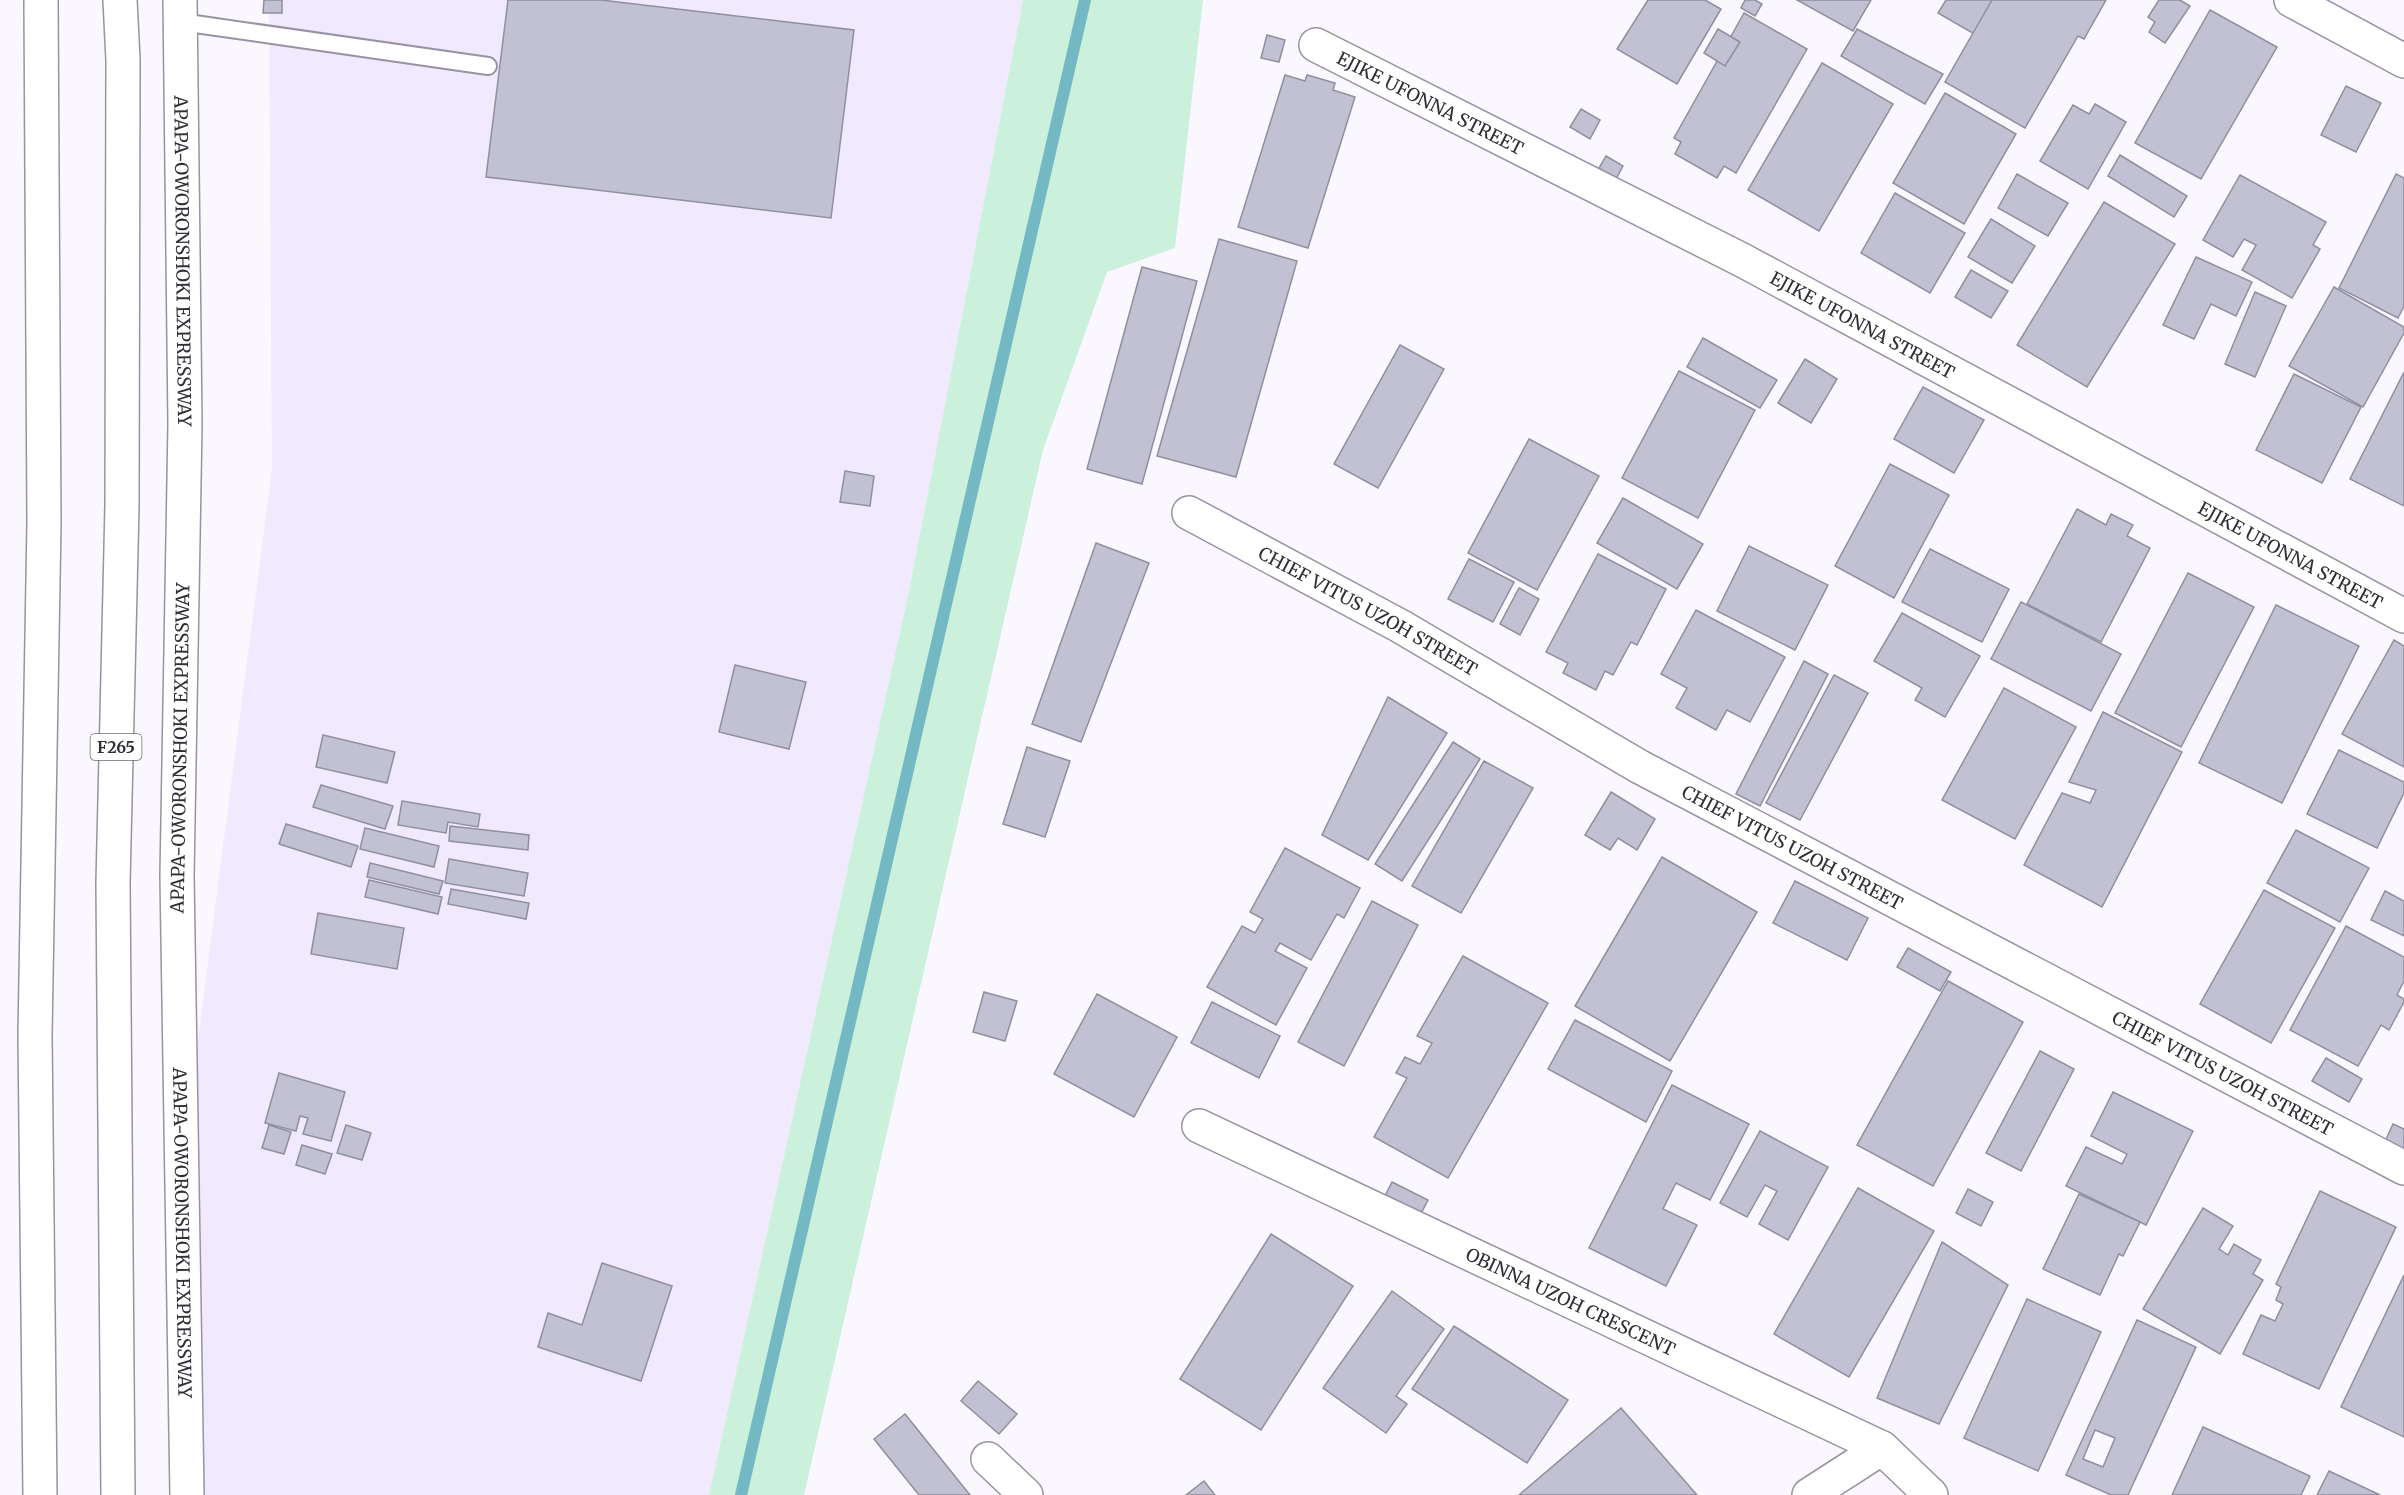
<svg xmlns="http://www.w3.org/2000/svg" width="2404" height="1495" viewBox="0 0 2404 1495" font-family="Merriweather,serif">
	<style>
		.built { fill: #f1e9fd }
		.green { fill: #cbf0dc }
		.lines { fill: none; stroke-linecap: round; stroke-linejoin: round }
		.stream { stroke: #73b8c2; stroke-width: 12 }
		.building { fill: #c1c1d3; stroke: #8f8fa0; stroke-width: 1.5; fill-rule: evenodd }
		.service-casing { stroke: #9892a2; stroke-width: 20 }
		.minor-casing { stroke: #9892a2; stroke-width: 36 }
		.primary-casing { stroke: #9892a2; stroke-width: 36 }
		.motorway-casing { stroke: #9892a2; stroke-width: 36 }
		.service { stroke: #fff; stroke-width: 16 }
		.minor { stroke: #fff; stroke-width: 33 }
		.primary { stroke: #fff; stroke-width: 33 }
		.motorway { stroke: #fff; stroke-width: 33 }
		.labels { text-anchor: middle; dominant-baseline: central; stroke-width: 5; stroke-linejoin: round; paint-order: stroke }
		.shield { fill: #fff; stroke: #6f6d72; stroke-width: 1.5 }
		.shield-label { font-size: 16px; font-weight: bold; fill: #312e35 }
		.street-label { font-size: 18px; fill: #312e35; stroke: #fff }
	</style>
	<rect width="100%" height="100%" fill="#faf7ff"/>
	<path class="built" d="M269,0H1023L908,596L709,1495H169L173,1232L272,469Z"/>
	<path class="green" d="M1023,0H1203L1175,248L1107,272L1043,450L804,1495H709L908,596Z"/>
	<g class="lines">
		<path class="stream" d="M741,1495L1085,0"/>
	</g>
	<g class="building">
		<path d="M264,0H282V13H263Z"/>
		<path d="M508,0H601L854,30L831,218L486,177Z"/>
		<path d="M1648,0H1705L1721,9L1677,84L1617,49Z"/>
		<path d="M1745,0H1755L1762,4L1755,16L1741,8Z"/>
		<path d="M1797,0H1871L1853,31Z"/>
		<path d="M1946,0H1997L1976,35L1938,13Z"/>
		<path d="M1992,0H2106L2084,39L2078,36L2025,128L1945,82Z"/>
		<path d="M2159,0H2180L2190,6L2165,43L2149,32L2155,22L2148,17Z"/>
		<path d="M2210,10L2277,47L2201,179L2135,143Z"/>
		<path d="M1744,13L1807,49L1736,173L1724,166L1717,178L1675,154L1681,142L1674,138Z"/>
		<path d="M1718,29L1740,42L1725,66L1704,53Z"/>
		<path d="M1857,29L1943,74L1925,104L1841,56Z"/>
		<path d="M1267,35L1285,40L1279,62L1261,58Z"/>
		<path d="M1822,63L1893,104L1819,231L1748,190Z"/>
		<path d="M1285,75L1305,81L1307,75L1335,83L1333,90L1355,97L1308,248L1238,227Z"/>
		<path d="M2346,86L2381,103L2356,152L2321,135Z"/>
		<path d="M1945,93L2016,134L1964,224L1893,183Z"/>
		<path d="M2095,104L2126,122L2088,189L2040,161L2073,105L2089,114Z"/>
		<path d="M1581,109L1600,120L1590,139L1570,127Z"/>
		<path d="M2120,155L2187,196L2174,217L2108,176Z"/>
		<path d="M1606,156L1623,166L1616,179L1599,168Z"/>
		<path d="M2017,174L2068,203L2048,236L1998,208Z"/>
		<path d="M2396,174L2404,178V306L2398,318L2339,288Z"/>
		<path d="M2240,175L2326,222L2313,245L2320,249L2292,298L2242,270L2256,245L2244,239L2233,257L2203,240Z"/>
		<path d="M1895,193L1965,233L1930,293L1861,253Z"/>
		<path d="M2104,202L2175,244L2087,387L2017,345Z"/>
		<path d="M1991,219L2035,246L2012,283L1968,257Z"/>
		<path d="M1219,239L1297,261L1236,477L1157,456Z"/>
		<path d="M2196,257L2252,282L2236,316L2211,304L2194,339L2163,325Z"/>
		<path d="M1142,267L1197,281L1142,484L1087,469Z"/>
		<path d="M1971,270L2008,291L1991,318L1955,297Z"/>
		<path d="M2334,287L2404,327V333L2363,407L2289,366Z"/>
		<path d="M2255,292L2286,306L2255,377L2225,364Z"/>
		<path d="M1703,338L1777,380L1760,408L1687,367Z"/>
		<path d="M1400,345L1444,369L1378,488L1334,464Z"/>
		<path d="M1805,359L1837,379L1811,423L1778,403Z"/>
		<path d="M1679,371L1755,410L1698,518L1622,478Z"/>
		<path d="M2404,372V506L2350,479Z"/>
		<path d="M2294,374L2361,407L2322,483L2256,450Z"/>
		<path d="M1923,387L1984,420L1954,473L1894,439Z"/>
		<path d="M1529,439L1599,476L1537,590L1468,553Z"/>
		<path d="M1890,464L1949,495L1894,598L1835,566Z"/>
		<path d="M845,471L874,476L870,506L840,502Z"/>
		<path d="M1623,498L1703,544L1677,589L1597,543Z"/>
		<path d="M2077,509L2106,525L2111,514L2133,525L2127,536L2150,548L2101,642L2027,604Z"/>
		<path d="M1096,543L1149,563L1081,742L1032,724Z"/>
		<path d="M1749,546L1828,585L1795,650L1717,611Z"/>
		<path d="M1930,549L2009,589L1982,642L1902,602Z"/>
		<path d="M1598,554L1666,589L1637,645L1631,642L1613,675L1605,671L1596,690L1563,673L1568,663L1546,652Z"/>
		<path d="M1469,559L1514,582L1493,622L1448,599Z"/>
		<path d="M2188,573L2254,607L2181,747L2115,713Z"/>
		<path d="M1519,588L1539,599L1520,635L1500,624Z"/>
		<path d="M2021,602L2121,654L2091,711L1991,659Z"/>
		<path d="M2276,605L2359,646L2282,803L2199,763Z"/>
		<path d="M1696,610L1785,657L1750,722L1727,710L1716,730L1676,708L1687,688L1661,674Z"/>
		<path d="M1902,613L1980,656L1945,717L1915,700L1922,688L1874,661Z"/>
		<path d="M2394,640L2404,646V767L2342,734Z"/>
		<path d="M1804,661L1828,674L1760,806L1736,794Z"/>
		<path d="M735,665L806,682L789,749L719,732Z"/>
		<path d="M1834,675L1868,693L1800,820L1766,803Z"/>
		<path d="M2004,688L2076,727L2015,839L1942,800Z"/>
		<path d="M1388,697L1447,733L1368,860L1322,835Z"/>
		<path d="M2103,712L2182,752L2102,907L2024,865L2062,793L2090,803L2096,790L2069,782Z"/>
		<path d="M323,735L395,752L387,783L316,767Z"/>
		<path d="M1453,742L1480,759L1402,881L1375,864Z"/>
		<path d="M1027,747L1070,761L1045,837L1003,824Z"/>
		<path d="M2339,750L2404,782V793L2377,848L2307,814Z"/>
		<path d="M1484,761L1533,788L1461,913L1412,886Z"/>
		<path d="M321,785L393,806L385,829L313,807Z"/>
		<path d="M1611,792L1655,819L1637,850L1618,838L1610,850L1585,835Z"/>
		<path d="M402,801L480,814L478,827L448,822L446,833L398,825Z"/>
		<path d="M286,824L358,846L351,867L279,844Z"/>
		<path d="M450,826L529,835L528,850L449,841Z"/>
		<path d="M365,828L439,846L434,867L360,849Z"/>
		<path d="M2296,830L2369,868L2340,922L2267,883Z"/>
		<path d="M1285,848L1360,888L1344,918L1337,914L1311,960L1280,943L1275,951L1307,968L1276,1025L1207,987L1242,926L1255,933L1263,919L1250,912Z"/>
		<path d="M1662,857L1757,912L1670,1061L1575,1006Z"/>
		<path d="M449,859L528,873L524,896L445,883Z"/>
		<path d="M370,863L443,881L439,894L367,877Z"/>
		<path d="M369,880L442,897L438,914L365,897Z"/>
		<path d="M1795,881L1868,918L1847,960L1773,923Z"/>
		<path d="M451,889L529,903L526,919L448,904Z"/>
		<path d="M2264,890L2335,928L2271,1043L2200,1004Z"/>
		<path d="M2385,891L2404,901V936L2371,920Z"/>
		<path d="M1372,901L1418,925L1344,1066L1298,1042Z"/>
		<path d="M318,913L404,928L397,969L311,954Z"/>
		<path d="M2346,926L2404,957V981L2397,995L2404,999V1002L2389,1030L2381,1025L2358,1066L2290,1030Z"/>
		<path d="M1908,948L1951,972L1940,991L1897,967Z"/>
		<path d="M1463,956L1548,1003L1448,1178L1374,1137L1407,1078L1396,1073L1405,1057L1420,1064L1432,1043L1417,1036Z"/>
		<path d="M1948,981L2023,1022L1933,1186L1857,1145Z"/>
		<path d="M984,992L1017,1001L1005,1041L973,1032Z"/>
		<path d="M1097,994L1177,1037L1134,1117L1054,1074Z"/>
		<path d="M1212,1002L1280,1036L1259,1078L1191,1043Z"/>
		<path d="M1575,1020L1672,1071L1646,1122L1548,1069Z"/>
		<path d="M2040,1051L2074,1069L2021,1171L1986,1153Z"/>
		<path d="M2326,1058L2362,1079L2349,1102L2312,1081Z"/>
		<path d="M279,1073L345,1092L331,1141L303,1134L308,1118L300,1116L296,1131L265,1123Z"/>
		<path d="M1672,1085L1749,1124L1710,1200L1676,1183L1663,1209L1697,1225L1666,1286L1589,1248Z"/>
		<path d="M2113,1092L2193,1131L2146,1225L2066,1186L2086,1147L2122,1164L2127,1154L2091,1136Z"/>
		<path d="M2393,1124L2404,1129V1153L2384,1144Z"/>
		<path d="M269,1125L291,1132L284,1154L262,1148Z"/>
		<path d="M346,1125L371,1133L362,1160L337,1153Z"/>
		<path d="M1760,1131L1828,1167L1788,1240L1759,1224L1777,1191L1765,1185L1747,1217L1720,1203Z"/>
		<path d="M302,1145L332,1154L325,1174L296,1165Z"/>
		<path d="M1392,1182L1428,1200L1416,1223L1381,1204Z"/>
		<path d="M1858,1188L1934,1231L1849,1377L1774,1334Z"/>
		<path d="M1968,1189L1993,1202L1981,1226L1956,1213Z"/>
		<path d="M2320,1191L2396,1227L2319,1389L2243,1354L2261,1315L2275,1321L2283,1304L2276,1300L2281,1287L2276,1284Z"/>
		<path d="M2079,1194L2140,1222L2123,1256L2119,1254L2100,1295L2043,1269Z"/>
		<path d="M2203,1208L2233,1226L2219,1249L2228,1255L2234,1244L2261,1260L2253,1274L2263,1280L2220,1354L2143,1309Z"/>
		<path d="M1271,1234L1353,1286L1261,1430L1180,1379Z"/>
		<path d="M1942,1242L2008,1285L1939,1424L1877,1398Z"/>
		<path d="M602,1263L672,1286L641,1381L538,1347L548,1313L582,1325Z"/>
		<path d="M2404,1275V1437L2341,1407Z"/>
		<path d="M1392,1291L1444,1329L1396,1396L1407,1404L1386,1433L1323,1388Z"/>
		<path d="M2027,1299L2101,1332L2038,1471L1964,1438Z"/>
		<path d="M2137,1320L2196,1347L2128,1495H2111L2066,1475ZM2095,1430L2115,1438L2103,1467L2083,1459Z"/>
		<path d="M1454,1326L1568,1400L1527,1463L1412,1389Z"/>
		<path d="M978,1381L1017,1414L999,1434L961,1401Z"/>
		<path d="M1621,1408L1697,1495H1519Z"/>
		<path d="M905,1414L970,1495H919L874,1439Z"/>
		<path d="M2203,1427L2310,1476L2301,1495H2172Z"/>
		<path d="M2329,1471L2380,1495H2317Z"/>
		<path d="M1204,1481L1215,1495H1186Z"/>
	</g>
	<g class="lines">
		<defs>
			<path id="service" d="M181,22L488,66"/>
			<g id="minor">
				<path d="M2291,0L2404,61"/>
				<path id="s1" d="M1316,45L1742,260L2404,616"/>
				<path id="s2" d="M1189,513L1400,626L1640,767L2404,1168"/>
				<path id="s3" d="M1199,1126L1882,1448L1931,1495"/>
				<path d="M988,1459L1026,1495"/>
				<path d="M1809,1495L1882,1448"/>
			</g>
			<g id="primary">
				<path id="s4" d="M180,0L185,424L177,876L187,1495"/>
			</g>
			<g id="motorway">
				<path d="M40,1495L35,1035L44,523L41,0"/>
				<path d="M118,1495L113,883L122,506L123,60L120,0"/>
			</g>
		</defs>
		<use href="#service" class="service-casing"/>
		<use href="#minor" class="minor-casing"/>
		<use href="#primary" class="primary-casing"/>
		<use href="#motorway" class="motorway-casing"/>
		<use href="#service" class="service"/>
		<use href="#minor" class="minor"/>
		<use href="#primary" class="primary"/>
		<use href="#motorway" class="motorway"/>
	</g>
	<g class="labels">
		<rect class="shield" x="90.5" y="734" width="51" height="26" rx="4.5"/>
		<g class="shield-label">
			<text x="116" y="747">F265</text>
		</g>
		<g class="street-label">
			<text stroke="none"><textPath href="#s1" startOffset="128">EJIKE UFONNA STREET</textPath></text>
			<text stroke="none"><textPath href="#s4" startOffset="261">APAPA-OWORONSHOKI EXPRESSWAY</textPath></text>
			<text stroke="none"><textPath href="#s1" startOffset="614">EJIKE UFONNA STREET</textPath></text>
			<text stroke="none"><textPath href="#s1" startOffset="1100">EJIKE UFONNA STREET</textPath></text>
			<text stroke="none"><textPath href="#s2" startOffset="204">CHIEF VITUS UZOH STREET</textPath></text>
			<text transform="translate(180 748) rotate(-89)">APAPA-OWORONSHOKI EXPRESSWAY</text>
			<text stroke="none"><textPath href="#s2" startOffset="690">CHIEF VITUS UZOH STREET</textPath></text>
			<text stroke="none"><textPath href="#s2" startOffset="1176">CHIEF VITUS UZOH STREET</textPath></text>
			<text stroke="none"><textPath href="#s4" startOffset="1233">APAPA-OWORONSHOKI EXPRESSWAY</textPath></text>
			<text stroke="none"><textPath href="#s3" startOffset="411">OBINNA UZOH CRESCENT</textPath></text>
		</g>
	</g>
</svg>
